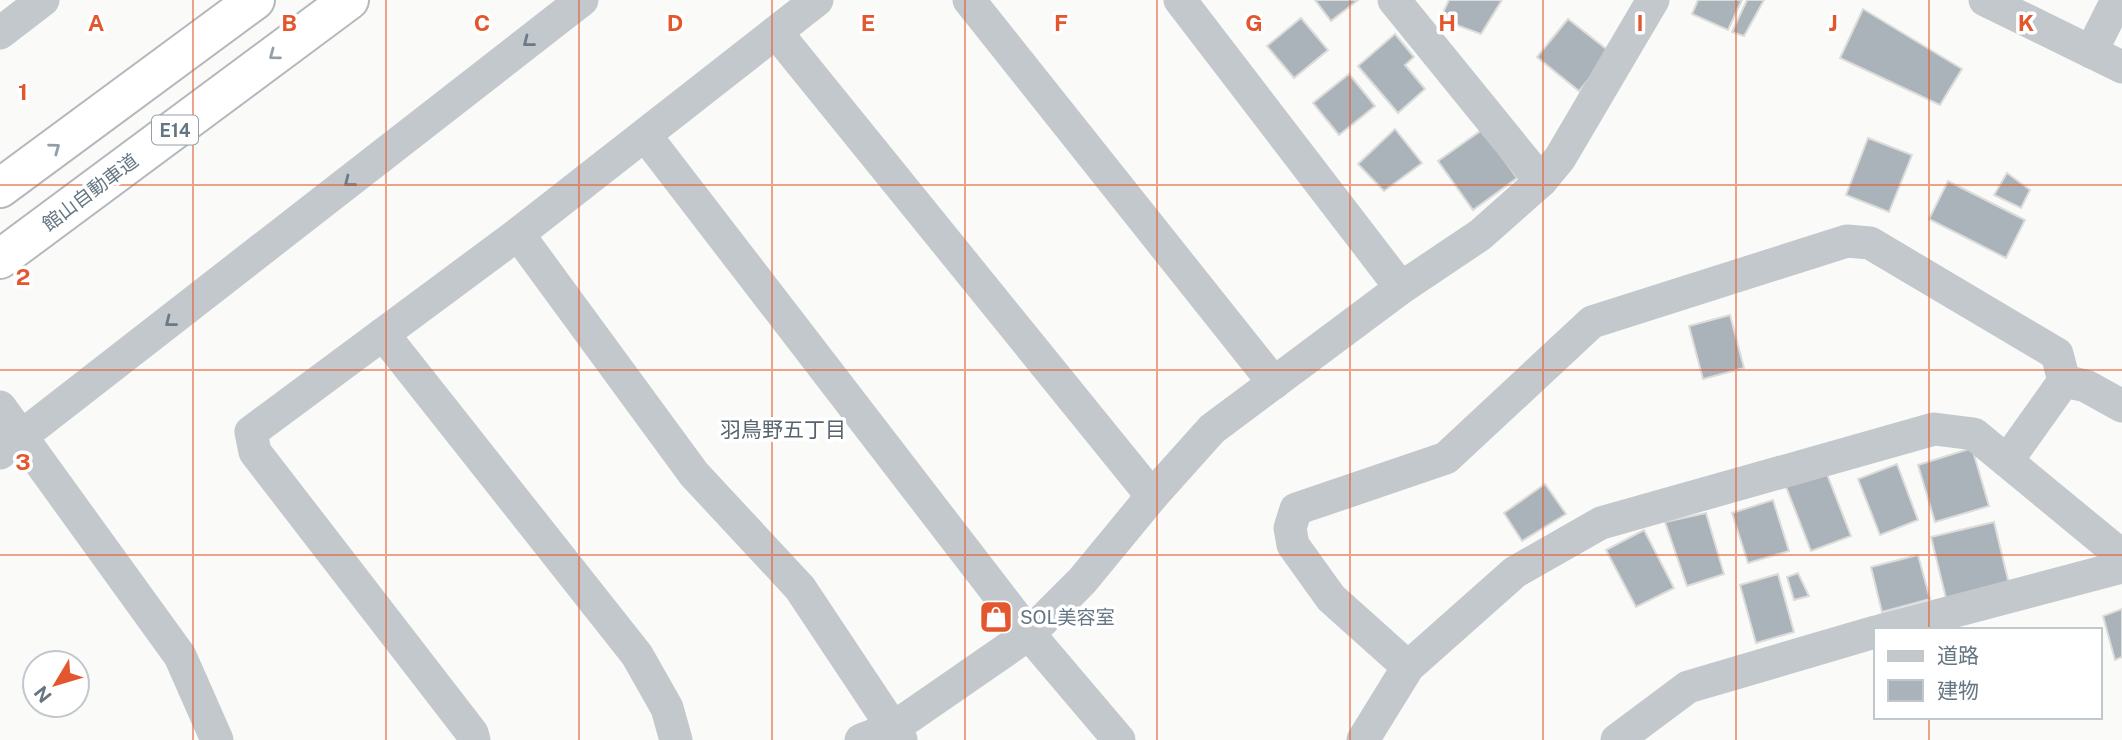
<svg xmlns="http://www.w3.org/2000/svg" width="2122" height="740" viewBox="0 0 2122 740" font-family="'Public Sans','Noto Sans JP',sans-serif">
	<style>
		.building { fill: #aab3b9; stroke: #dcdcda; stroke-width: 2 }
		.lines { fill: none; stroke-linecap: round; stroke-linejoin: round }
		.highway-casing { stroke: #b4b9bd; stroke-width: 42 }
		.minor { stroke: #c3c8cc; stroke-width: 33 }
		.highway { stroke: #fff; stroke-width: 38 }
		.oneway { stroke: #6a7a87 }
		.oneway2 { stroke: #939fa8 }
		.grid { fill: none; stroke: #e4572e; stroke-width: 2; stroke-opacity: 0.55 }
		.labels { text-anchor: middle; dominant-baseline: central; stroke-width: 7; stroke-linejoin: round; paint-order: stroke }
		.shield { fill: #fff; stroke: #939fa8; stroke-width: 2 }
		.shield-label { font-size: 18px; font-weight: bold; fill: #657683 }
		.street-label { font-size: 19px; fill: #657683; stroke: #fff }
		.poi-label { font-size: 19px; fill: #657683; stroke: #fff; text-anchor: start }
		.neighbourhood-label { font-size: 21px; fill: #57646e; stroke: #fff }
		.grid-label { font-size: 23px; text-anchor: middle; font-weight: bold; fill: #e4572e; stroke: #fff; stroke-width: 7; stroke-linejoin: round; paint-order: stroke }
	</style>
	<rect width="100%" height="100%" fill="#fafaf8"/>
	<g class="building">
		<path d="M1315,0H1358L1331,21Z"/>
		<path d="M1449,0H1502L1481,34L1440,19Z"/>
		<path d="M1698,0H1742L1728,30L1692,14Z"/>
		<path d="M1747,0H1764L1744,36L1732,32Z"/>
		<path d="M1863,9L1962,69L1940,105L1840,58Z"/>
		<path d="M1301,18L1328,50L1294,78L1267,46Z"/>
		<path d="M1568,19L1610,52L1579,91L1537,57Z"/>
		<path d="M1395,34L1414,57L1405,65L1425,89L1398,113L1358,66Z"/>
		<path d="M1349,74L1375,106L1339,135L1313,103Z"/>
		<path d="M1395,129L1422,163L1384,191L1358,164Z"/>
		<path d="M1482,130L1517,178L1473,210L1438,161Z"/>
		<path d="M1868,138L1912,155L1889,212L1846,195Z"/>
		<path d="M2007,173L2030,190L2021,208L1994,195Z"/>
		<path d="M1948,181L2025,220L2006,258L1929,219Z"/>
		<path d="M1730,315L1744,368L1703,379L1689,326Z"/>
		<path d="M1972,448L1989,506L1935,522L1918,465Z"/>
		<path d="M1897,464L1918,520L1880,535L1858,479Z"/>
		<path d="M1825,469L1851,536L1811,551L1785,484Z"/>
		<path d="M1545,484L1566,514L1522,541L1504,513Z"/>
		<path d="M1773,500L1789,551L1748,563L1732,513Z"/>
		<path d="M1706,513L1724,574L1687,586L1665,522Z"/>
		<path d="M1994,522L2009,584L1946,598L1931,537Z"/>
		<path d="M1644,530L1674,588L1636,607L1606,550Z"/>
		<path d="M1918,555L1930,599L1882,612L1871,567Z"/>
		<path d="M1798,573L1809,596L1794,600L1787,577Z"/>
		<path d="M1778,574L1794,632L1756,643L1740,585Z"/>
		<path d="M2122,609V657L2115,660L2103,616Z"/>
	</g>
	<g class="lines">
		<defs>
			<g id="highway">
				<path d="M0,188L255,0"/>
				<path d="M0,259L349,0"/>
			</g>
		</defs>
		<use href="#highway" class="highway-casing"/>
		<g class="minor">
			<path d="M969,0L1274,383"/>
			<path d="M1180,0L1401,288"/>
			<path d="M1394,0L1541,181"/>
			<path d="M1985,0L2122,67"/>
			<path d="M776,32L1152,496"/>
			<path d="M0,33L43,0"/>
			<path d="M2091,52L2117,0"/>
			<path d="M645,135L1029,634L1119,740"/>
			<path d="M518,234L694,474L800,588L901,740"/>
			<path d="M383,334L637,655L667,708L676,740"/>
			<path d="M2064,381L2086,386L2122,406"/>
			<path d="M0,407L180,656L217,740"/>
			<path d="M0,453L582,0"/>
			<path d="M1883,630L2122,567"/>
			<path d="M1408,667L1331,598L1293,545L1290,528L1296,509L1446,458L1592,322L1847,241L1870,243L2057,354L2064,381L2007,461"/>
			<path d="M474,740L472,733L255,452L251,432L518,234L817,0"/>
			<path d="M861,740L893,728L1029,634L1082,581L1152,496L1212,429L1401,288L1480,235L1541,181L1560,158L1653,0"/>
			<path d="M1363,740L1408,667L1515,572L1601,523L1934,429L1974,434L2122,556"/>
			<path d="M1617,740L1688,687L1875,632"/>
		</g>
		<use href="#highway" class="highway"/>
	</g>
	<defs><path id="oneway-chevron" d="M-2-3.5L2.5 0L-2 3.5" fill="none" stroke-width="1.6" stroke-linecap="round" stroke-linejoin="round" transform="scale(1.75)"/></defs>
	<g class="oneway">
		<use href="#oneway-chevron" transform="translate(528 42) rotate(142)"/>
		<use href="#oneway-chevron" transform="translate(349 182) rotate(142)"/>
		<use href="#oneway-chevron" transform="translate(170 322) rotate(142)"/>
	</g>
	<g class="oneway2">
		<use href="#oneway-chevron" transform="translate(274 55) rotate(143)"/>
		<use href="#oneway-chevron" transform="translate(55 148) rotate(-36)"/>
	</g>
	<path class="grid" d="M193,0V740M386,0V740M579,0V740M772,0V740M965,0V740M1157,0V740M1350,0V740M1543,0V740M1736,0V740M1929,0V630M0,185H2122M0,370H2122M0,555H2122M1929,717V740"/>
	<defs>
		<symbol id="shop-square" viewBox="-11 -11 22 22"><rect x="-9" y="-9" width="18" height="18" rx="4" fill="#e4572e" stroke="#fff"/><path d="M-5-2.5h2.3a2.7 3.5 0 0 1 5.4 0H5L5.5 6h-11ZM-1.5-2.5h3a1.5 2.3 0 0 0-3 0Z" fill="#fff"/></symbol>
	</defs>
	<g fill-rule="evenodd">
		<use href="#shop-square" x="977" y="598" width="38" height="38"/>
	</g>
	<g class="labels">
		<rect class="shield" x="152" y="115.5" width="46" height="29" rx="5"/>
		<g class="shield-label">
			<text x="175" y="130">E14</text>
		</g>
		<g class="street-label">
			<text transform="translate(90 192) rotate(-37)">館山自動車道</text>
		</g>
		<g class="poi-label">
			<text x="1020" y="617">SOL美容室</text>
		</g>
		<g class="neighbourhood-label">
			<text x="783" y="429">羽鳥野五丁目</text>
		</g>
	</g>
	<g class="grid-label">
		<text x="96" y="31">A</text>
		<text x="289" y="31">B</text>
		<text x="482" y="31">C</text>
		<text x="675" y="31">D</text>
		<text x="868" y="31">E</text>
		<text x="1061" y="31">F</text>
		<text x="1254" y="31">G</text>
		<text x="1447" y="31">H</text>
		<text x="1640" y="31">I</text>
		<text x="1833" y="31">J</text>
		<text x="2026" y="31">K</text>
		<text x="23" y="100">1</text>
		<text x="23" y="285">2</text>
		<text x="23" y="470">3</text>
	</g>
	<rect x="1874" y="628" width="228" height="91" fill="#ffffff" stroke="#c1c8cd" stroke-width="2"/>
	<rect x="1888" y="651" width="35" height="10" fill="#c3c8cc" stroke="#c1c8cd" stroke-width="2"/>
	<text x="1937" y="663" font-size="21" fill="#657683">道路</text>
	<rect x="1888" y="680" width="35" height="21" fill="#aab3b9" stroke="#c1c8cd" stroke-width="2"/>
	<text x="1937" y="698" font-size="21" fill="#657683">建物</text>
	<g transform="translate(56 684) rotate(232)"><circle r="33" fill="#ffffff" stroke="#c1c8cd" stroke-width="2"/>
	<path d="M0-5L12 26L0 18L-12 26Z" fill="#e4572e"/>
	<text y="-10" font-size="19" font-weight="bold" text-anchor="middle" fill="#657683">N</text>
	</g>
</svg>
